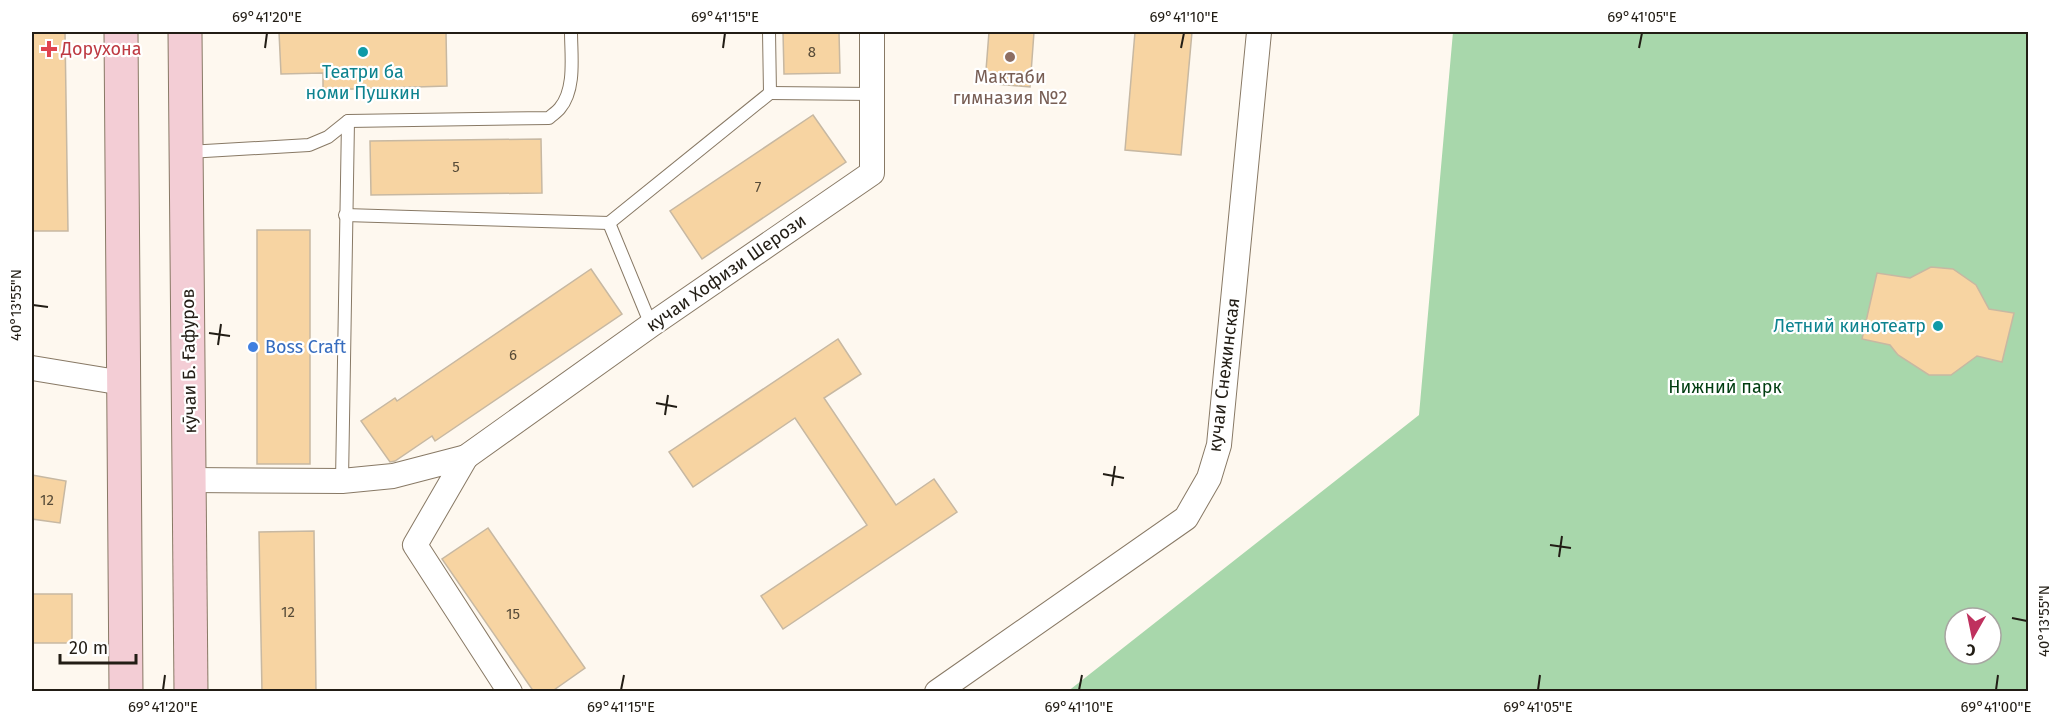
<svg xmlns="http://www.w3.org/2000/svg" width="2060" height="723" viewBox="0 0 2060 723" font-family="'Fira Sans',sans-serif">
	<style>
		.green { fill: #a8d7ab; fill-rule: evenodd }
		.building { fill: #f7d4a2; stroke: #c7b8a2; stroke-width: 1.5 }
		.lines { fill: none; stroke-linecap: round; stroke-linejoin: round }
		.service-casing { stroke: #887965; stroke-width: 14 }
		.minor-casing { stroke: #887965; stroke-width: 26 }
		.secondary-casing { stroke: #887965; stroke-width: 35 }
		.service { stroke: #fff; stroke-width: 12 }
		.minor { stroke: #fff; stroke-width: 24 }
		.secondary { stroke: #f3cdd5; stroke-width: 33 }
		.ticks { fill: none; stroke: #221d15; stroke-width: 2 }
		.health-dot { fill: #e0444e; stroke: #fff; stroke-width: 2 }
		.culture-dot { fill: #0f9aa8; stroke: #fff; stroke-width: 2 }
		.education-dot { fill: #8d6e63; stroke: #fff; stroke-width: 2 }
		.shop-dot { fill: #3f7fe0; stroke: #fff; stroke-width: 2 }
		.labels { text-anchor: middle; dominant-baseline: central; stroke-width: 4.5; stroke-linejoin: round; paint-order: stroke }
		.number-label { font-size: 15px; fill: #574b38 }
		.health-label { font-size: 18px; fill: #be3a42; stroke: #fff; text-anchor: start }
		.culture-label { font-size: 18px; fill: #0d838f; stroke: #fff }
		.education-label { font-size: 18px; fill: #785e54; stroke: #fff }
		.street-label { font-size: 18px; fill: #221d15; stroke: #fff }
		.shop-label { font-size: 18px; fill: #366cbe; stroke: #fff; text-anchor: start }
		.park-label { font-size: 18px; fill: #003d10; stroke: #fff }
		.neatline { fill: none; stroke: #221d15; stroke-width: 2 }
		.ticks-label { font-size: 15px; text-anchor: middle; fill: #221d15 }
	</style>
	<rect width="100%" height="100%" fill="#fef8ef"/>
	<path class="green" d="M1453,32H2028V691L1067,692L1419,415ZM1955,618H1991V654H1955Z"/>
	<g class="building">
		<path d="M32,32H65L68,231H32Z"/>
		<path d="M279,32H446L447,86L323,90V73L281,74Z"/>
		<path d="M783,32H839L840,73L784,74Z"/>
		<path d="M989,32H1034L1030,87L985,83Z"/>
		<path d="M1135,32H1192L1181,155L1125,150Z"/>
		<path d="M813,115L846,162L702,259L670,211Z"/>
		<path d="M541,139L542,193L371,195L370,141Z"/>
		<rect x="257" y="230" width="53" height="234"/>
		<path d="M1931,267L1953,269L1976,285L1989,309L2014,313L2002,362L1977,356L1951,375H1929L1898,355L1890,345L1862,339L1877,273L1910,278Z"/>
		<path d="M591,269L622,314L435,441L432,436L395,461L390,462L361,421L395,398L397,401Z"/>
		<path d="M838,339L861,374L824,398L896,505L934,479L957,512L783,629L761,596L867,525L795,418L693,487L669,452Z"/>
		<path d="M32,475L66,481L60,523L32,519Z"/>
		<path d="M488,528L585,668L551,692H534L442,559Z"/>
		<path d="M314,531L316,692H262L259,532Z"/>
		<rect x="32" y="594" width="40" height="49"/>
	</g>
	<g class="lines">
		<defs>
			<g id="service">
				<path d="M770,93L872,94"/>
				<path d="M188,152L309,145L328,137L348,121L549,118C552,115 557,112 560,108C576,89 571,55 571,32"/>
				<path d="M345,215L609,223L770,93L769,32"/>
				<path d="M609,223L651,325"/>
				<path d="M342,481L348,121"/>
			</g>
			<g id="minor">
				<path d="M32,368L123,383"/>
				<path d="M466,457L651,325L872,173V32"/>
				<path d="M190,480L342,481L393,476L466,457L415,545L510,692"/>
				<path d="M937,692L1186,518L1209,478L1219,445L1259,32"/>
			</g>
			<g id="secondary">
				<path d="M121,32L126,692"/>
				<path d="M185,32L191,692"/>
			</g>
		</defs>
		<use href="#service" class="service-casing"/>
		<use href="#minor" class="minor-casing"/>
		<use href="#secondary" class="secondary-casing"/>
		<use href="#service" class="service"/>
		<use href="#minor" class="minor"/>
		<use href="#secondary" class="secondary"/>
	</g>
	<path class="ticks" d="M265,48L267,33M723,48L725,33M1181,48L1184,33M1639,48L1642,33M33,305L48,307M209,333L230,336M218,345L221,324M656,403L677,407M665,415L668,395M1103,474L1124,478M1112,486L1115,466M1550,545L1571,548M1559,557L1562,536M2012,618L2027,621M163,690L165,675M621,690L624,675M1079,690L1082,675M1538,690L1540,675M1996,690L1998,675"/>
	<path class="health-dot" d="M46 40h6v6h6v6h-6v6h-6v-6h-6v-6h6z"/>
	<g class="culture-dot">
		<circle cx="363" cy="52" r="6"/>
		<circle cx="1938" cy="326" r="6"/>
	</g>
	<circle class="education-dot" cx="1010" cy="57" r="6"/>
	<circle class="shop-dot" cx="253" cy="347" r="6"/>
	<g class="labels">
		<g class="number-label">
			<text x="812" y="52">8</text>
			<text x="456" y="167">5</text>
			<text x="758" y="187">7</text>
			<text x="513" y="355">6</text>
			<text x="47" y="500">12</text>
			<text x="288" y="612">12</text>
			<text x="513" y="614">15</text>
		</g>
		<g class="health-label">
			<text x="61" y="49">Дорухона</text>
		</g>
		<g class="culture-label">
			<text x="363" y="72">Театри ба<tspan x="363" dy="21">номи Пушкин</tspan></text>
			<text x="1926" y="326" text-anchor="end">Летний кинотеатр</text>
		</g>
		<g class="education-label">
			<text x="1010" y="77">Мактаби<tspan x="1010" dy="21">гимназия №2</tspan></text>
		</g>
		<g class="street-label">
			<text transform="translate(726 273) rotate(-35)">кучаи Хофизи Шерози</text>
			<text transform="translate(189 361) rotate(-91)">кӯчаи Б. Ғафуров</text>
			<text transform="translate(1224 375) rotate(-83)">кучаи Снежинская</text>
		</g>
		<g class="shop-label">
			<text x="265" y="347">Boss Craft</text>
		</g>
		<g class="park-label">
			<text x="1725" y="387">Нижний парк</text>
		</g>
	</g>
	<rect width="2060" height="723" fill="none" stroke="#ffffff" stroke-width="66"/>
	<g transform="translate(1973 636) rotate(189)"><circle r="28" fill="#ffffff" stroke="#a7a5a1" stroke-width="1.5"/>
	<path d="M0-4.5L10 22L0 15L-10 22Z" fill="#bf315e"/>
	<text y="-9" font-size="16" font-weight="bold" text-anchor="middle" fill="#221d15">С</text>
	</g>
	<path d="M60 654v9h76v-9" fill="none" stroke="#221d15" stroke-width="3"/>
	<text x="69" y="654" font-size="18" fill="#221d15" stroke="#ffffff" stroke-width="4.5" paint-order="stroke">20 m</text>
	<rect x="33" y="33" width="1994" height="657" class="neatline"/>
	<g class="ticks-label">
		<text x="267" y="22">69°41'20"E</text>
		<text x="725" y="22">69°41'15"E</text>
		<text x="1184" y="22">69°41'10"E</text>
		<text x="1642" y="22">69°41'05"E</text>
		<text transform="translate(16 305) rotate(-90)" y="5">40°13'55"N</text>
		<text transform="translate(2044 621) rotate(-90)" y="5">40°13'55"N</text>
		<text x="163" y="712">69°41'20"E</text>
		<text x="621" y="712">69°41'15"E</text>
		<text x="1079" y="712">69°41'10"E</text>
		<text x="1538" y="712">69°41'05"E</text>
		<text x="1996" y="712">69°41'00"E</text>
	</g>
</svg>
